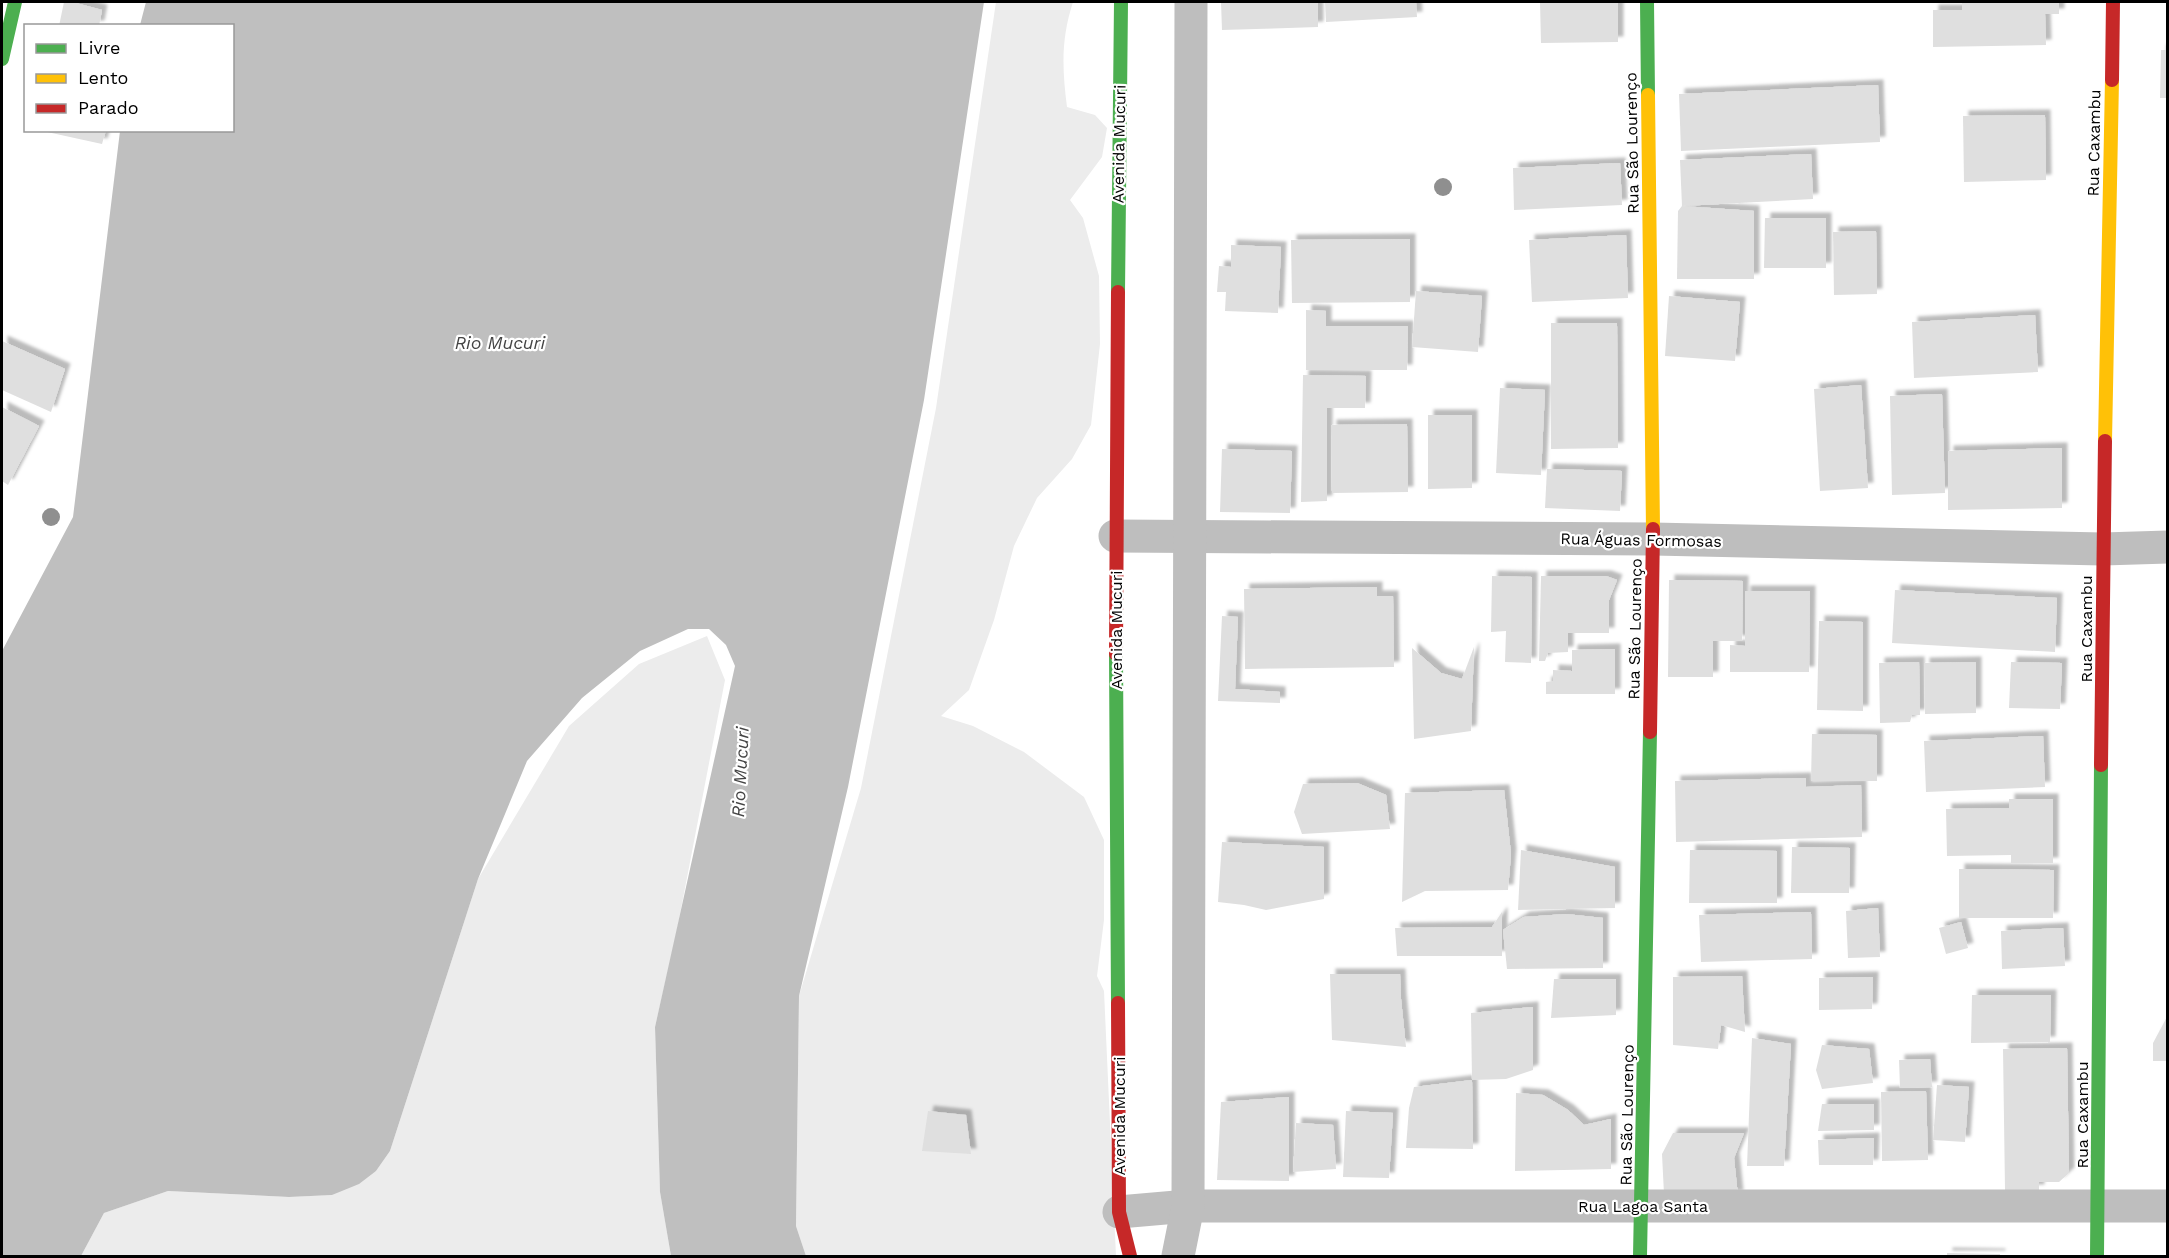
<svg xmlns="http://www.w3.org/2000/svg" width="2169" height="1258" viewBox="0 0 2169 1258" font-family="'Work Sans',sans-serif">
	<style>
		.green { fill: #ececec }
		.water { fill: #bfbfbf }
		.building { fill: #dfdfdf; filter: url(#shadow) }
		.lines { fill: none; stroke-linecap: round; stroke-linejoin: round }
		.street { stroke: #bebebe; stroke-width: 33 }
		.fast { stroke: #4caf50; stroke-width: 14 }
		.slow { stroke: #ffc107; stroke-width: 14 }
		.jam { stroke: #c62828; stroke-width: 14 }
		.tree { fill: #8f8f8f }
		.labels { text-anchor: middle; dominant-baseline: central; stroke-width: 4.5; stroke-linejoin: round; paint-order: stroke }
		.street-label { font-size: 16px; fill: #000; stroke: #fff }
		.water-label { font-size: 18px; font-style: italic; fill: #444; stroke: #fff }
	</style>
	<defs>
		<filter id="shadow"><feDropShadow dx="5.5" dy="-5.5" stdDeviation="1.5" flood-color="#0004"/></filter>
	</defs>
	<rect width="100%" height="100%" fill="#fff"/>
	<g class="green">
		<path d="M996,2H1073C1061,39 1062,68 1067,107L1095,115L1107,128L1102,157L1070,200L1083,218L1099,276L1100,344L1091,425L1072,459L1037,498L1014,546L994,620L969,690L941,716L973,726L1024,752L1084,797L1104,840V920L1097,976L1104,991L1116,1256H806L796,1226L799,996L861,788L936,408Z"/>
		<path d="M707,636L725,680L676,935L655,1027L660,1192L671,1256H81L104,1213L168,1191L289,1197L332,1195L376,1171L390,1151L478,879L569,726L639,664Z"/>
	</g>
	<path class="water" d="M146,2H984L924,400L848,787L799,996L796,1226L806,1256H671L660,1192L655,1027L735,666L726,645L709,629H688L640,651L582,698L527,761L478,879L390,1151L376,1171L359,1184L332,1195L289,1197L168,1191L104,1213L81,1256H2V651L73,517L120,131L232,130V26L140,25Z"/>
	<g class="building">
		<path d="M64,2H72L102,10L99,26H59Z"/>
		<path d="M1221,2H1318V27L1222,30Z"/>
		<path d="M1325,2H1416L1417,17L1326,22Z"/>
		<path d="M1540,2H1618V42L1541,43Z"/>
		<path d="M1962,2H2059V14H2045L2046,45L1933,47V10H1962Z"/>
		<path d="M2161,50H2168V98H2160Z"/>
		<path d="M1878,85L1880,142L1681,151L1679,94Z"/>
		<path d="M2045,115L2046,180L1964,182L1963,116Z"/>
		<path d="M38,130H106L102,144Z"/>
		<path d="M1811,154L1813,199L1682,206L1680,160Z"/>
		<path d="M1620,163L1622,205L1514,210L1513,168Z"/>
		<path d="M1682,206L1754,211V279H1677L1678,211Z"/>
		<path d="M1765,218H1826V268H1764Z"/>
		<path d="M1876,231L1877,294L1834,295L1833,232Z"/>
		<path d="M1626,235L1628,298L1532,302L1529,240Z"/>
		<path d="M1410,239V302L1292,303L1291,240Z"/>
		<path d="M1231,245L1281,247L1278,313L1225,311L1226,292H1217L1219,266L1231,267Z"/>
		<path d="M1416,291L1482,296L1478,352L1412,347Z"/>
		<path d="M1669,296L1740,302L1735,361L1665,356Z"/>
		<path d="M1306,310L1326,311V326H1408L1407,370H1306Z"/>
		<path d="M2035,315L2038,372L1914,378L1912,322Z"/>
		<path d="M1551,323H1617L1618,448L1551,449Z"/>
		<path d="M2,341L65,369L51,412L2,390Z"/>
		<path d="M1303,375L1366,376L1365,408H1327V501L1301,502Z"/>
		<path d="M1861,385L1868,488L1820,491L1814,389Z"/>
		<path d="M1500,388L1545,390L1541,475L1496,473Z"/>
		<path d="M1942,394L1945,493L1892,495L1890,396Z"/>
		<path d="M2,407L39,426L8,485L2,481Z"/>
		<path d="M1428,415H1472V488L1428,489Z"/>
		<path d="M1407,424L1408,492L1332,493L1331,425Z"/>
		<path d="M2062,448V508L1948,510V451Z"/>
		<path d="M1222,449L1292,451L1290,513L1220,512Z"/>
		<path d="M1547,469L1622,471L1620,511L1545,508Z"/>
		<path d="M1492,576L1532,577L1531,663L1505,662L1506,631L1491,632Z"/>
		<path d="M1541,576H1606L1617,580L1609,600V633H1568V652L1548,653L1545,661H1539Z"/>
		<path d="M1669,580L1743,581L1742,641H1713V677H1668Z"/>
		<path d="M1377,587V596H1393L1394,667L1245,669L1244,589Z"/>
		<path d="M1895,590L2057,598L2055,652L1892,643Z"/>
		<path d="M1745,591H1810L1809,672H1730V645L1745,646Z"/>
		<path d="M1222,616L1238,617L1235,689L1280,692V703L1218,701Z"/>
		<path d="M1819,621L1863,622V711L1817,710Z"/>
		<path d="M1474,647L1471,731L1414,739L1412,648L1441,673L1462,679Z"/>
		<path d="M1615,649V694H1546V682L1553,681V670L1572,671V650Z"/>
		<path d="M1919,662L1920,715H1912L1910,722L1880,723L1879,663Z"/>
		<path d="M1976,662V713L1925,714L1924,663Z"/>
		<path d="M2011,662L2062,663L2060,709L2009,708Z"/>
		<path d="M1812,734L1877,735V781H1811Z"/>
		<path d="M2043,736L2045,787L1926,792L1924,741Z"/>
		<path d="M1806,778V787L1861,785L1862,837L1676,842L1675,781Z"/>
		<path d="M1357,783L1386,795L1390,829L1302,834L1294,812L1303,784Z"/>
		<path d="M1504,790L1511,854L1508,890L1425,891L1402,902L1405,793Z"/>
		<path d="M2009,799H2053V863H2011V855L1947,856L1946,809L2009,808Z"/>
		<path d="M1222,842L1324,847V899L1266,910L1244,905L1218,902Z"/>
		<path d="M1792,847L1850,848L1849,893H1791Z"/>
		<path d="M1521,850L1615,867V908L1518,910Z"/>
		<path d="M1690,850L1777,851V903H1689Z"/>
		<path d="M1959,869L2054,870L2053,918H1959Z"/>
		<path d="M1878,908L1880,957L1848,958L1846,911Z"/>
		<path d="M1502,912V956H1397L1395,928L1492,927Z"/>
		<path d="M1811,912L1812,959L1701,962L1699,915Z"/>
		<path d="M1566,914L1603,918V968L1507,969L1503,930L1524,917Z"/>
		<path d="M1961,922L1968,948L1946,954L1939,928Z"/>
		<path d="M2063,928L2065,966L2002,969L2001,931Z"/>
		<path d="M1330,974H1400L1401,999L1406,1047L1332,1040Z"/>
		<path d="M1742,976L1745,1032L1721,1025L1718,1049L1673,1045V977Z"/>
		<path d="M1873,977L1872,1009L1819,1010V978Z"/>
		<path d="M1554,979H1616V1015L1551,1018Z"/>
		<path d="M1972,995H2051L2050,1042L1971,1043Z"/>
		<path d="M1533,1007V1070L1506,1079L1472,1080L1471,1013Z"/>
		<path d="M2168,1015V1061H2153V1043Z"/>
		<path d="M1752,1038L1791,1044L1784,1166H1747Z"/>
		<path d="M1822,1045L1869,1049L1873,1083L1822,1089L1816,1070Z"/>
		<path d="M2067,1048L2069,1173L2059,1182H2039V1190H2005L2003,1049Z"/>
		<path d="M1930,1059L1932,1087L1900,1088L1899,1060Z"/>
		<path d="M1472,1080L1473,1149L1406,1148L1409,1108L1414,1087Z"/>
		<path d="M1937,1085L1969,1087L1965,1142L1933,1140Z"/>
		<path d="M1926,1091L1928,1160L1882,1161L1881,1092Z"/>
		<path d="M1516,1093L1543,1095L1568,1110L1584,1125L1611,1119V1169L1515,1171Z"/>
		<path d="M1289,1097V1181L1217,1180L1221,1102Z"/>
		<path d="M1822,1104H1874V1130L1818,1131Z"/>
		<path d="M928,1111L966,1115L971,1154L922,1151Z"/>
		<path d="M1346,1111L1393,1113L1389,1178L1343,1177Z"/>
		<path d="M1296,1123L1333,1125L1336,1169L1293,1172Z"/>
		<path d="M1673,1133H1744L1734,1158L1738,1196L1664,1194L1662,1154Z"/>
		<path d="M1874,1138L1873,1165H1819L1818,1140Z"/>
		<path d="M1947,1253L2000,1254V1256H1947Z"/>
	</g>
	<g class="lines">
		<g class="street">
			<path d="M1115,536L1653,539L2103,549L2168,547"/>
			<path d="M1119,1212L1188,1206H2168"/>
			<path d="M1178,1256L1188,1206L1191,2"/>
		</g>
		<g class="fast">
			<path d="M1647,2L1648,95"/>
			<path d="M2,59L15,2"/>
			<path d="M1118,292L1121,2"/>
			<path d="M1116,654L1118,1003"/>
			<path d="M1640,1256L1650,732"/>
			<path d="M2097,1256L2101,765"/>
		</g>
		<g class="slow">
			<path d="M1648,95L1653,529"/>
			<path d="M2105,441L2112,80"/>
		</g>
		<g class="jam">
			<path d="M2112,80L2113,2"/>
			<path d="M1116,654L1118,292"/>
			<path d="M1650,732L1653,529"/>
			<path d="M2101,765L2105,441"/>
			<path d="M1118,1003L1119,1212L1130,1256"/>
		</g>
	</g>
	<g class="tree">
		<circle cx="1443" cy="187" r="9"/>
		<circle cx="51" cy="517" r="9"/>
	</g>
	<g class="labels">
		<g class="street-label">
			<text transform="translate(1632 143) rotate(-91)">Rua São Lourenço</text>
			<text transform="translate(2094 143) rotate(-89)">Rua Caxambu</text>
			<text transform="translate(1119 144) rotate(-89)">Avenida Mucuri</text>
			<text transform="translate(1641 540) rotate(1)">Rua Águas Formosas</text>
			<text transform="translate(1635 629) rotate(-89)">Rua São Lourenço</text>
			<text transform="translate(2086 629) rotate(-90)">Rua Caxambu</text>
			<text transform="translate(1116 630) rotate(-90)">Avenida Mucuri</text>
			<text transform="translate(1627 1115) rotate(-89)">Rua São Lourenço</text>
			<text transform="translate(2082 1115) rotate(-90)">Rua Caxambu</text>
			<text transform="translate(1119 1116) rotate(-90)">Avenida Mucuri</text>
			<text x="1643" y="1206">Rua Lagoa Santa</text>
		</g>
		<g class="water-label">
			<text x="500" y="342">Rio Mucuri</text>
			<text transform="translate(740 772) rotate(-87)">Rio Mucuri</text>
		</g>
	</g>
	<rect width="2169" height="1258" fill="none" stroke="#000000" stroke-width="6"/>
	<rect x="24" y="24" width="210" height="108" fill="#ffffff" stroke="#999999" stroke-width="1.5"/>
	<rect x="36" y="44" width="30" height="9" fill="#4caf50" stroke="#999999" stroke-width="1.5"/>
	<text x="78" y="54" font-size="18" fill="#000000">Livre</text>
	<rect x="36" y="74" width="30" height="9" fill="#ffc107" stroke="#999999" stroke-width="1.5"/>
	<text x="78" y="84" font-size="18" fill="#000000">Lento</text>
	<rect x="36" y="104" width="30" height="9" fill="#c62828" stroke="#999999" stroke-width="1.5"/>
	<text x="78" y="114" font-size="18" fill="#000000">Parado</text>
</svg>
